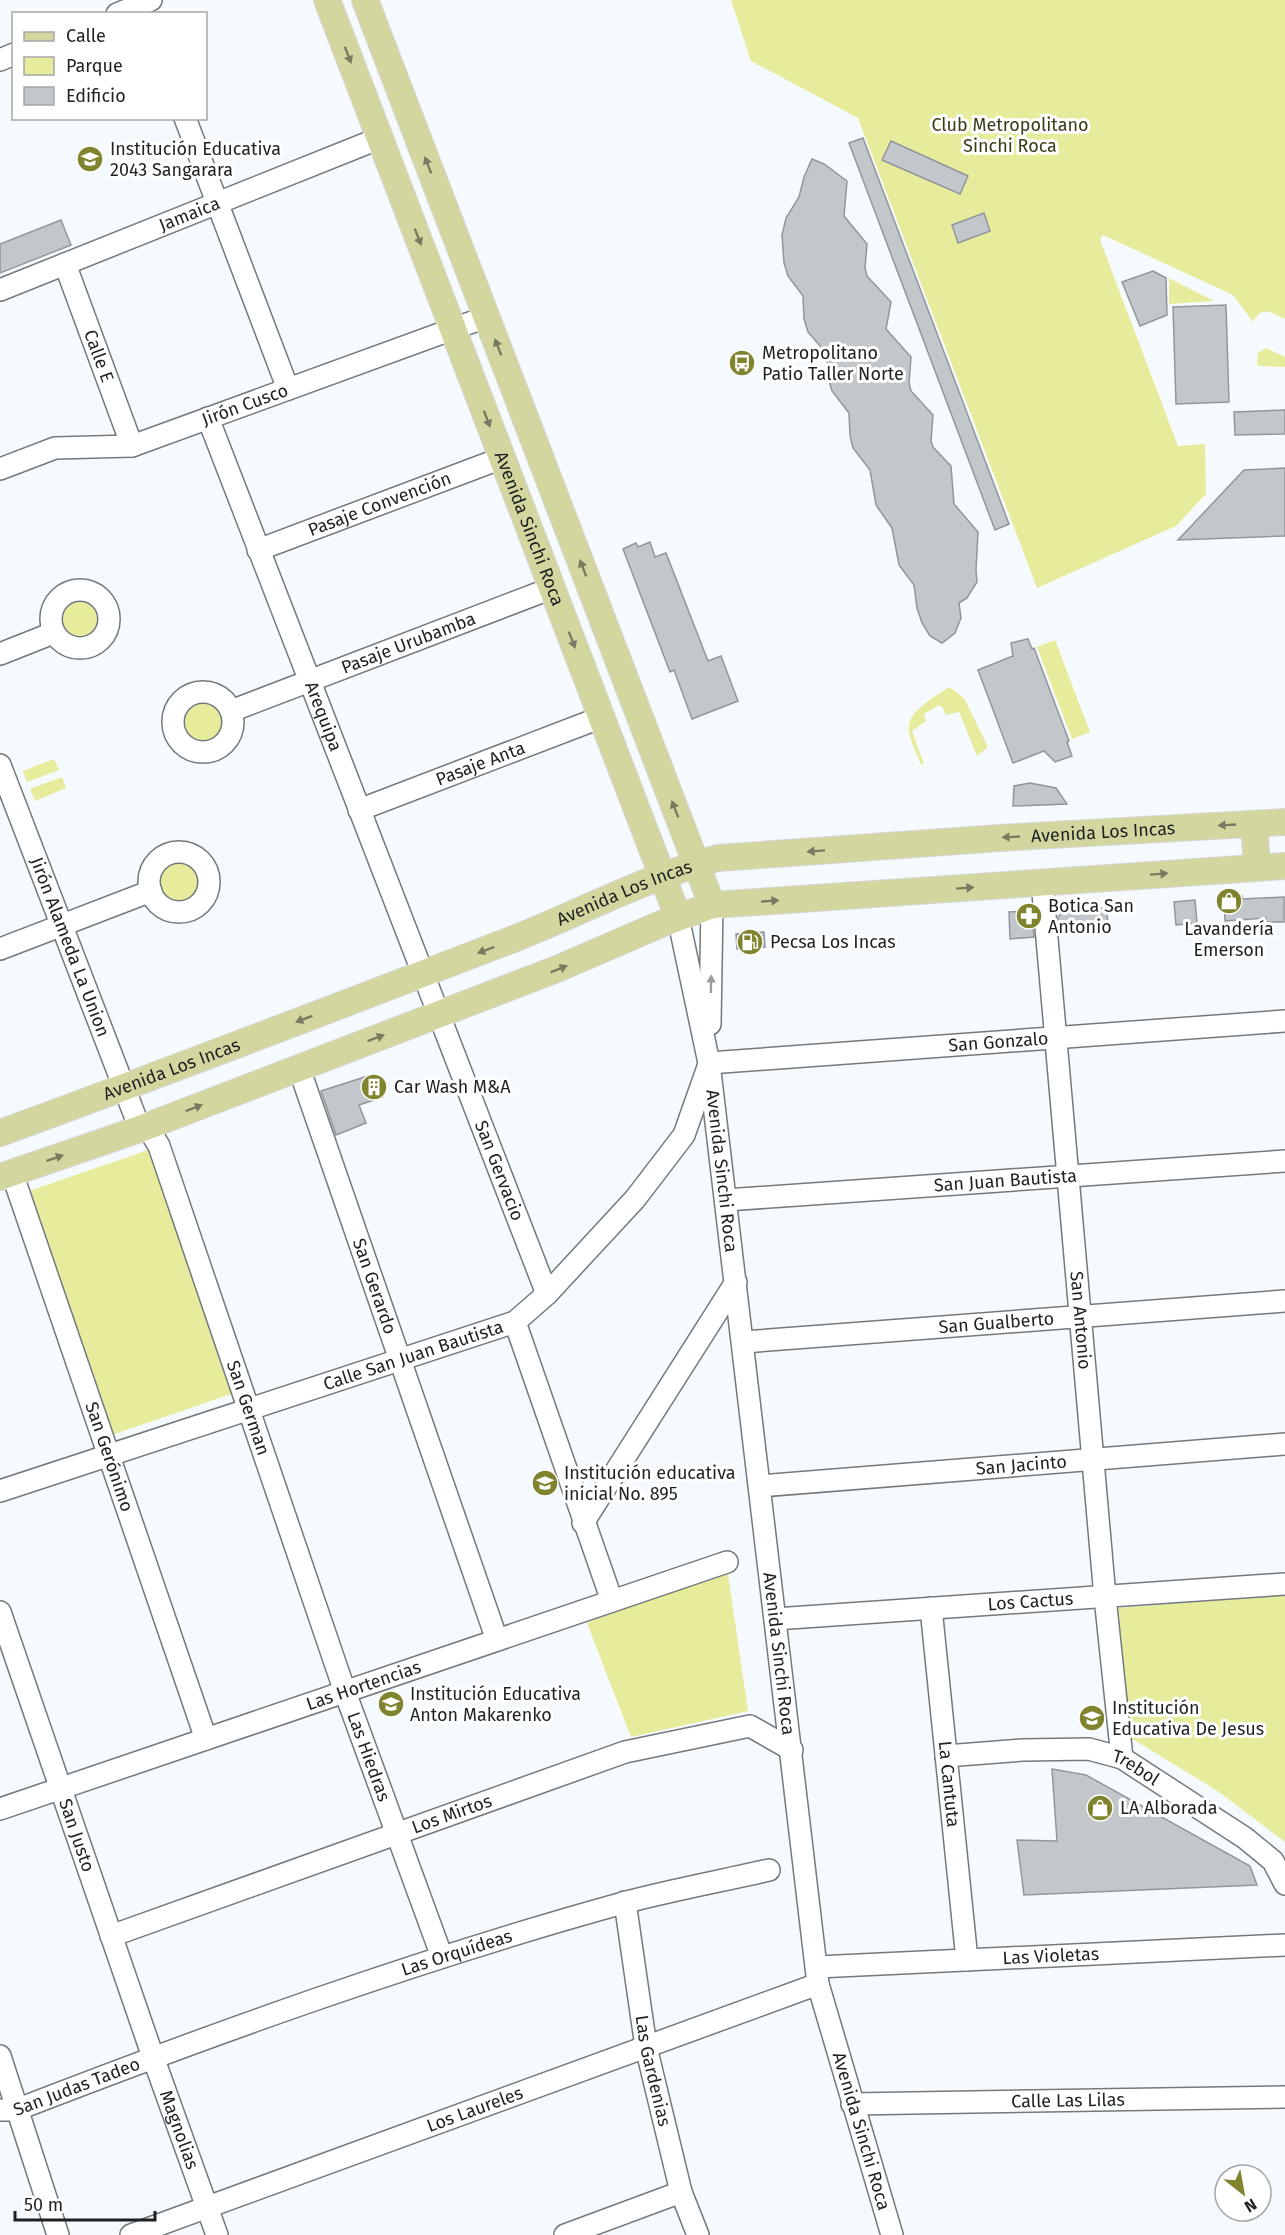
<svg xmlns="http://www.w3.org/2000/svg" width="1285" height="2235" viewBox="0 0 1285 2235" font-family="'Fira Sans',sans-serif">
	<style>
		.green { fill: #e7ec9d }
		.building { fill: #c1c7cb; stroke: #91979c; stroke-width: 1.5 }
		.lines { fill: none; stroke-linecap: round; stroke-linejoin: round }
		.minor-casing { stroke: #73797d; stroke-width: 24 }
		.major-casing { stroke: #d6d7d7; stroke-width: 28 }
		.minor { stroke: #fff; stroke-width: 21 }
		.major { stroke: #d3d69e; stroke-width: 26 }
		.oneway { fill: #787b60 }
		.oneway2 { fill: #9a9b9c }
		.labels { text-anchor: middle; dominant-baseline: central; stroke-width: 6; stroke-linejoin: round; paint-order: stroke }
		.park-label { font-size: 18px; fill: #393b16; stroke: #fff }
		.poi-label { font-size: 18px; fill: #1e2022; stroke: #fff; text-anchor: start }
		.street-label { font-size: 18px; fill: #1e2022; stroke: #fff }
	</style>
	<rect width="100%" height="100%" fill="#f5fafe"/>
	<g class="green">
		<path d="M731,0H1285V319C1269,312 1263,305 1253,322L1233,295L1103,235L1100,240L1178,446L1205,444L1206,494L1176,526L1037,588L858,118L751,61Z"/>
		<path d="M1169,278L1214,301L1169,304Z"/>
		<path d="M1266,348L1285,357V367L1259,366L1257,364L1258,353Z"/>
		<circle cx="80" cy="620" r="23"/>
		<path d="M1055,640L1090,732L1072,739L1037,647Z"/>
		<path d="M949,687L964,698L988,747L977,756L959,712L946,715L943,708L939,705L924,714L926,721L912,731L924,764L921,765C917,754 911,743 909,732C905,712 935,697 949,687Z"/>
		<circle cx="203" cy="722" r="25"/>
		<path d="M54,759L59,770L27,782L23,771Z"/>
		<path d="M62,777L66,788L35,801L30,789Z"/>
		<circle cx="179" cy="882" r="23"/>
		<path d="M151,1149L234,1393L109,1436L26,1192Z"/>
		<path d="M728,1574L748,1711L631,1737L587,1623L623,1607Z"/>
		<path d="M1285,1595V1842L1219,1792L1131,1738L1118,1608Z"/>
	</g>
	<g class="building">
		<path d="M863,138L1009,524L995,530L849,143Z"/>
		<path d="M891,141L968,176L960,194L882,160Z"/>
		<path d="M812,159L824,164L847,181L844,216L867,244L865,268L867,276L891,302L886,329L911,357L909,383L911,391L933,415L931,441L933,447L951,466L954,504L978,532L976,570L977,582L967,598L959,603L961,618L955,633L942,643L930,636L922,623L917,608L914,585L899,565L892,528L876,505L870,470L853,448L850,436L849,413L832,391L828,378L827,354L808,332L804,319L803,296L788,276L784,263L782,235L786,218L799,197L804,177Z"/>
		<path d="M984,213L990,231L958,243L952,225Z"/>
		<path d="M61,220L71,245L0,273V244Z"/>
		<path d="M1153,271L1166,278L1167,315L1140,326L1122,282Z"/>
		<path d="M1226,305L1229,402L1176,404L1173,307Z"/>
		<path d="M1285,410V434L1235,435L1234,412Z"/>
		<path d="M1285,468V536L1178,540L1244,470Z"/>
		<path d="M650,542L655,557L666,553L708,661L721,656L738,701L692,719L674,670L670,672L623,549L636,543L638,547Z"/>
		<path d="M1028,639L1032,649L1034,648L1069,741L1067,742L1072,756L1055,762L1044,751L1013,763L978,670L1013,656L1011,643Z"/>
		<path d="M1030,783L1056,788L1067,804L1013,806L1014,786Z"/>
		<path d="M1242,896V899L1284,897V922H1266V918L1225,921L1224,898Z"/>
		<path d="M1195,900L1197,923L1176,925L1174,902Z"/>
		<path d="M1107,908L1108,932L1059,935L1058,917L1063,911Z"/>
		<path d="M1031,911L1034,937L1010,939L1009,912Z"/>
		<path d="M764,932L765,947L737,949L736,934Z"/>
		<path d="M374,1074L383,1097L359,1105L366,1123L336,1135L321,1091Z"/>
		<path d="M1052,1769L1086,1775L1250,1866L1257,1885L1024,1895L1017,1840L1057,1841Z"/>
	</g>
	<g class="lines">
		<defs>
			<g id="minor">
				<path d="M117,14L151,0"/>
				<path d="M0,60L14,54"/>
				<path d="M185,118L288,389"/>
				<path id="s1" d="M65,264L132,446"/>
				<path id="s2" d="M0,290L380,138"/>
				<path id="s3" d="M208,418L547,1294"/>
				<path id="s4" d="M0,469L55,448L132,446L486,317"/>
				<path id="s5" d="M258,550L502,458"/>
				<circle cx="80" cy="619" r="29"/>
				<path d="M0,654L53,633"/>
				<circle cx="203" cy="722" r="30"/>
				<path id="s6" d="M231,711L552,588"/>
				<path id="s7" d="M0,765L140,1129"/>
				<path id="s8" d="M359,810L602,717"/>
				<circle cx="179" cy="882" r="30"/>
				<path id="s9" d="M1042,882L1105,1597L1122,1758"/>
				<path id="s10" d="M678,917L709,1063L818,1984L892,2235"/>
				<path d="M0,949L151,891"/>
				<path d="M710,1024L712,905"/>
				<path id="s11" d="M709,1063L1285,1021"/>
				<path id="s12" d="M299,1068L497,1640"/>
				<path id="s13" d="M147,1126L159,1146L345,1692L442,1957"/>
				<path id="s14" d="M12,1173L206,1739"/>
				<path id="s15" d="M726,1200L1285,1161"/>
				<path d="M515,1322L612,1601"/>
				<path id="s16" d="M743,1342L1285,1301"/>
				<path id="s17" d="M760,1486L1285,1444"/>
				<path id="s18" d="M0,1491L515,1322L547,1294L635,1199L684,1135L708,1067"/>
				<path d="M583,1523L736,1282"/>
				<path id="s19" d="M931,1608L967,1960"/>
				<path id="s20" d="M0,1612L153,2057L217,2235"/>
				<path id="s21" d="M775,1619L1285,1584"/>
				<path id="s22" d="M946,1756L1023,1750L1089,1749L1122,1758L1245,1838L1273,1861L1285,1884"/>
				<path id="s23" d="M0,1809L727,1562"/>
				<path id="s24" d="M625,1902L646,2047L681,2192L698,2235"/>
				<path id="s25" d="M111,1936L625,1752L750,1726L792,1750"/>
				<path id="s26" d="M817,1967L1285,1945"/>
				<path d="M0,2056L58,2235"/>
				<path id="s27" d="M852,2104L1285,2097"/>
				<path id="s28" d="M0,2110H16C215,2033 417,1960 623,1903C671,1890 721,1881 769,1870"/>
				<path id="s29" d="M131,2235L818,1984"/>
				<path d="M565,2235L681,2192"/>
			</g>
			<g id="major">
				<path id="s30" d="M327,0L678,917"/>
				<path d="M365,0L712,905"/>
				<path d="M1254,824L1257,866"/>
				<path id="s31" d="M0,1133C171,1071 341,1005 511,940C580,913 646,877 718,858L1000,838L1285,822"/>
				<path d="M0,1177L140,1129L557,969L661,924L712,905L1285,866"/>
			</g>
		</defs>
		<use href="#minor" class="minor-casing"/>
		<use href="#major" class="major-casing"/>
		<use href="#minor" class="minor"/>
		<use href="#major" class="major"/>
	</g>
	<defs><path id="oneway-solid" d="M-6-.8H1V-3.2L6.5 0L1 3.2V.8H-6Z" transform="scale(1.5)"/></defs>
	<g class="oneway">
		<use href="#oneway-solid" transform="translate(348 55) rotate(69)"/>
		<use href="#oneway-solid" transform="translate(428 165) rotate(-111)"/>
		<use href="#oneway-solid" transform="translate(418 237) rotate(69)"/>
		<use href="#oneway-solid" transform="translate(498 347) rotate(-111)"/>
		<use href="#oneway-solid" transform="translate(487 419) rotate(69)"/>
		<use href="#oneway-solid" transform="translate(583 568) rotate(-111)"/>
		<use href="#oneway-solid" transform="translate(572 640) rotate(69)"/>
		<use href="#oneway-solid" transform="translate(675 809) rotate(-111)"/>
		<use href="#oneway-solid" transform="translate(1227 825) rotate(177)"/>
		<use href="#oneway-solid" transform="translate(1011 837) rotate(177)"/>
		<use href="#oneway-solid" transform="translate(816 851) rotate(176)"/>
		<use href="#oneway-solid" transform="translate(1159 874) rotate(-4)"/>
		<use href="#oneway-solid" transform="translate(965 888) rotate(-4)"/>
		<use href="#oneway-solid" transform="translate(770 901) rotate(-4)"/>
		<use href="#oneway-solid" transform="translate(486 950) rotate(159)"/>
		<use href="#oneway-solid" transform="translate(559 969) rotate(-22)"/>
		<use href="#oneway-solid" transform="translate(304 1019) rotate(159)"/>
		<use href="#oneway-solid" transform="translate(376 1038) rotate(-21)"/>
		<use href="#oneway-solid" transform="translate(194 1108) rotate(-21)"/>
		<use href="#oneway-solid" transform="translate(55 1158) rotate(-19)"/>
	</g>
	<use class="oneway2" href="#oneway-solid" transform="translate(711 984) rotate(-89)"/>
	<defs>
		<symbol id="school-disc" viewBox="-11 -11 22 22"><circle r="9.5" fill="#81842f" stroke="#fff"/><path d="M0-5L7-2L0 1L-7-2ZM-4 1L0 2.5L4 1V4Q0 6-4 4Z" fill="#fff"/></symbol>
		<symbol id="bus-disc" viewBox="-11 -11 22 22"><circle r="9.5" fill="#81842f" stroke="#fff"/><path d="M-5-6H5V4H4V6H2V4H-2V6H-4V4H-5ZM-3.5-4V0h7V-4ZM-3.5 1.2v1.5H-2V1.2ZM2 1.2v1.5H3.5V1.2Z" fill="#fff"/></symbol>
		<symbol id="shop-disc" viewBox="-11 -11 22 22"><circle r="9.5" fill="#81842f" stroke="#fff"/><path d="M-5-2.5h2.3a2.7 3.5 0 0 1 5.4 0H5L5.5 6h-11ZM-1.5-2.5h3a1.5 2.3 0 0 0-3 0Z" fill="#fff"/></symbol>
		<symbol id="pharmacy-disc" viewBox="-11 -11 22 22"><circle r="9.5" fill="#81842f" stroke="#fff"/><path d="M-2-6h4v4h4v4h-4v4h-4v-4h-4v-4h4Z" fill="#fff"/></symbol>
		<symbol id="fuel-disc" viewBox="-11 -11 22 22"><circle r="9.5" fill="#81842f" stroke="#fff"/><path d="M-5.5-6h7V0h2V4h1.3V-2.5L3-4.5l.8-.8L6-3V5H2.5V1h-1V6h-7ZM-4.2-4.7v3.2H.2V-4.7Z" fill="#fff"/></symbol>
		<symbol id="building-disc" viewBox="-11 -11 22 22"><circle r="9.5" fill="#81842f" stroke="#fff"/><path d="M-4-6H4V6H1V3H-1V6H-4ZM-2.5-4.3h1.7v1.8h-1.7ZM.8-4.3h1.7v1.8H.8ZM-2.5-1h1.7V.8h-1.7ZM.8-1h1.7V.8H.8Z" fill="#fff"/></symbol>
	</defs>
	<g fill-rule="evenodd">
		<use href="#school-disc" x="75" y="144" width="30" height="30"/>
		<use href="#bus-disc" x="727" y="348" width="30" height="30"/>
		<use href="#shop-disc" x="1214" y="886" width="30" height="30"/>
		<use href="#pharmacy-disc" x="1014" y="901" width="30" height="30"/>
		<use href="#fuel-disc" x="735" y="927" width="30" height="30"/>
		<use href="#building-disc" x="359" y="1072" width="30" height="30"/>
		<use href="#school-disc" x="530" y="1468" width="30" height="30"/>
		<use href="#school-disc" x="376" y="1689" width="30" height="30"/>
		<use href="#school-disc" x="1077" y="1703" width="30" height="30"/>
		<use href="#shop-disc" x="1085" y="1793" width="30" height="30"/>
	</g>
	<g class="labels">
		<g class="park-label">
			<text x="1010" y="125">Club Metropolitano<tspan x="1010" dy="21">Sinchi Roca</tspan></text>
		</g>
		<g class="poi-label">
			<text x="110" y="149">Institución Educativa<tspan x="110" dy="21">2043 Sangarara</tspan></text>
			<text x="762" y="353">Metropolitano<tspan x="762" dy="21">Patio Taller Norte</tspan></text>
			<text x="1048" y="906">Botica San<tspan x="1048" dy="21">Antonio</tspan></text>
			<text x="1229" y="929" text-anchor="middle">Lavandería<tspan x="1229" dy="21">Emerson</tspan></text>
			<text x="770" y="942">Pecsa Los Incas</text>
			<text x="394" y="1087">Car Wash M&amp;A</text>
			<text x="564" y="1473">Institución educativa<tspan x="564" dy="21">inicial No. 895</tspan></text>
			<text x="410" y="1694">Institución Educativa<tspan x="410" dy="21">Anton Makarenko</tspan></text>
			<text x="1112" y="1708">Institución<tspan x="1112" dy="21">Educativa De Jesus</tspan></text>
			<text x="1120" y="1808">LA Alborada</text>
		</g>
		<g class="street-label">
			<text stroke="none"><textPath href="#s2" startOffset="204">Jamaica</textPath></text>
			<text stroke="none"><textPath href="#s1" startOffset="98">Calle E</textPath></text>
			<text stroke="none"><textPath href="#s4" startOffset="256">Jirón Cusco</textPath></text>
			<text stroke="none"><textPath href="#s5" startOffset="130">Pasaje Convención</textPath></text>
			<text stroke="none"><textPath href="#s30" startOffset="566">Avenida Sinchi Roca</textPath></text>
			<text stroke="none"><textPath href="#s6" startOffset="190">Pasaje Urubamba</textPath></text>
			<text stroke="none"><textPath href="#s3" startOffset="320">Arequipa</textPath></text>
			<text stroke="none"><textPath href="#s8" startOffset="130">Pasaje Anta</textPath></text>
			<text stroke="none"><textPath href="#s31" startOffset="1155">Avenida Los Incas</textPath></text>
			<text stroke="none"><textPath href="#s31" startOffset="669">Avenida Los Incas</textPath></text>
			<text stroke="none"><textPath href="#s7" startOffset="195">Jirón Alameda La Union</textPath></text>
			<text stroke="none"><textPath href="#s11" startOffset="290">San Gonzalo</textPath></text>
			<text stroke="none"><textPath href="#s31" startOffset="183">Avenida Los Incas</textPath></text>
			<text stroke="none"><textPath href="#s3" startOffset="807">San Gervacio</textPath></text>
			<text stroke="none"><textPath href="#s10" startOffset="258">Avenida Sinchi Roca</textPath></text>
			<text stroke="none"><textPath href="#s15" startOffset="280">San Juan Bautista</textPath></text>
			<text stroke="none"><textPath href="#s12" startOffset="231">San Gerardo</textPath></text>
			<text stroke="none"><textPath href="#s9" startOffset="440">San Antonio</textPath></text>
			<text stroke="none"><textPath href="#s16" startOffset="254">San Gualberto</textPath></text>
			<text stroke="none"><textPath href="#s18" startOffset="435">Calle San Juan Bautista</textPath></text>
			<text stroke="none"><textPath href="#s13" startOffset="300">San German</textPath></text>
			<text stroke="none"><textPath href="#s14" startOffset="300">San Gerónimo</textPath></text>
			<text stroke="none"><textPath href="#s17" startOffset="262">San Jacinto</textPath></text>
			<text stroke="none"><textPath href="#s21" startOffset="256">Los Cactus</textPath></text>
			<text stroke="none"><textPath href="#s10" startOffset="744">Avenida Sinchi Roca</textPath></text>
			<text stroke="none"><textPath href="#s23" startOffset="384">Las Hortencias</textPath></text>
			<text stroke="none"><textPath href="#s13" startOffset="669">Las Hiedras</textPath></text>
			<text stroke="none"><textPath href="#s22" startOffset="194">Trebol</textPath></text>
			<text stroke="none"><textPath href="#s19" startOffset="177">La Cantuta</textPath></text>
			<text stroke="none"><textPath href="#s25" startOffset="362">Los Mirtos</textPath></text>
			<text stroke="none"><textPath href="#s20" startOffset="236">San Justo</textPath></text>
			<text stroke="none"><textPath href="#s28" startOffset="484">Las Orquídeas</textPath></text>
			<text stroke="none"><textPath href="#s26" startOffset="234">Las Violetas</textPath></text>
			<text stroke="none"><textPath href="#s24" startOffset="171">Las Gardenias</textPath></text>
			<text stroke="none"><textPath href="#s28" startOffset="81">San Judas Tadeo</textPath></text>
			<text stroke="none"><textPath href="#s27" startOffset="216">Calle Las Lilas</textPath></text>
			<text stroke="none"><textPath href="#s29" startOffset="366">Los Laureles</textPath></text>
			<text stroke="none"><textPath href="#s20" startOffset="548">Magnolias</textPath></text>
			<text stroke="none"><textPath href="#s10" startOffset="1230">Avenida Sinchi Roca</textPath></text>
		</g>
	</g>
	<rect x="12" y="12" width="195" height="108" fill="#ffffff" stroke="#a5a6a7" stroke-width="1.5"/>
	<rect x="24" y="32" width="30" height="9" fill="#d3d69e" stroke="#a5a6a7" stroke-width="1.5"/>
	<text x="66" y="42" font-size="18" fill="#1e2022">Calle</text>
	<rect x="24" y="57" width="30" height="18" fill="#e7ec9d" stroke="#a5a6a7" stroke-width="1.5"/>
	<text x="66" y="72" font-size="18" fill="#1e2022">Parque</text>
	<rect x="24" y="87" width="30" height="18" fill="#c1c7cb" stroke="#a5a6a7" stroke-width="1.5"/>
	<text x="66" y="102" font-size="18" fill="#1e2022">Edificio</text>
	<g transform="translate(1243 2193) rotate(149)"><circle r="28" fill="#ffffff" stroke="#a5a6a7" stroke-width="1.5"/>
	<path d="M0-4.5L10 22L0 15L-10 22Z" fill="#81842f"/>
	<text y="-9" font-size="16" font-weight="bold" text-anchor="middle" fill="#1e2022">N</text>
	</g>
	<path d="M15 2211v9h140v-9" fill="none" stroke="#1e2022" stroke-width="3"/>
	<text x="24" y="2211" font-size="18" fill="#1e2022" stroke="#ffffff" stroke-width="4.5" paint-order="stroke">50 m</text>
</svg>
